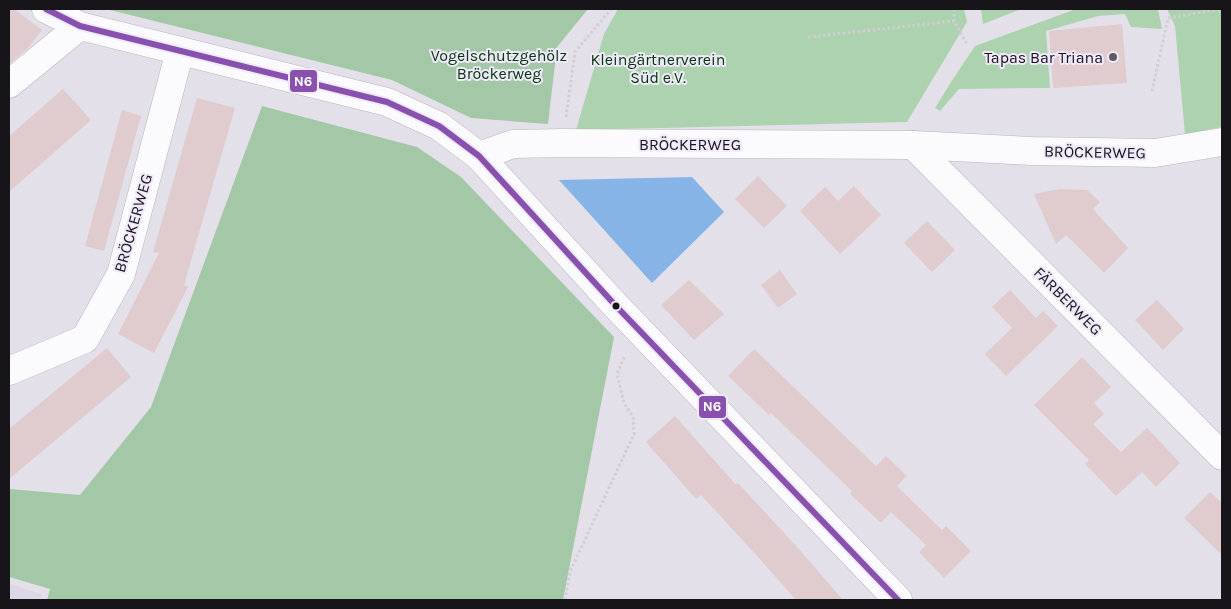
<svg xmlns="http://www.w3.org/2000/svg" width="1231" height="609" viewBox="0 0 1231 609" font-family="Karla,sans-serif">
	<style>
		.built { fill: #ddd6e7 }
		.green { fill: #add2b0 }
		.forest { fill: #a4c8a7 }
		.water { fill: #87b4e6 }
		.building { fill: #e0cbcf }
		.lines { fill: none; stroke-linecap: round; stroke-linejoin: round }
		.minor-casing { stroke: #b9b5bc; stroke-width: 29 }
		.path { stroke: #d0cfd2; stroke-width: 3; stroke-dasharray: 2.5 2.5; stroke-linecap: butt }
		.minor { stroke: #fbfafc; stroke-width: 28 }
		.bus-1-casing { stroke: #f0e9fa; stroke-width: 10 }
		.bus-1 { stroke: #8951ae; stroke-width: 6 }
		.poi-dot { fill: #5f5b62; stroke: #f0e9fa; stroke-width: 2 }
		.bus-dot { fill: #17141a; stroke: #f0e9fa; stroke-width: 2 }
		.labels { text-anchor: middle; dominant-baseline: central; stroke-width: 4; stroke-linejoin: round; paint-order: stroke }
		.park-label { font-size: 16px; fill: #013609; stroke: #f0e9fa }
		.poi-label { font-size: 16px; fill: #17141a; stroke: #f0e9fa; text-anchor: end }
		.street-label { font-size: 16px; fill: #17141a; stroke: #f0e9fa }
		.line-badge { stroke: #f0e9fa; stroke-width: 2 }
		.badge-label { font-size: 14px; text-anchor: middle; font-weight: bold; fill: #fff }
	</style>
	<rect width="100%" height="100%" fill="#e4e0e9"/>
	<path class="built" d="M9,584L42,594L40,600H9Z"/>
	<g class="green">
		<path d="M618,9H964L967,22L907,122L576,130L604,34Z"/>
		<path d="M981,9H1021L983,24Z"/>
		<path d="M1076,9H1158L1162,29L1131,27L1125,14L1098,16L1046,31L1050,88L959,89L940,111L935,108L953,79L975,46Z"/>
		<path d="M1167,9H1222V127L1185,134L1175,26Z"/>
	</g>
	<g class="forest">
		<path d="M106,9H588L557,47L548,124L471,118L392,80Z"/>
		<path d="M262,106L417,147L461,177L614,337L563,600H47L50,589L9,577V489L80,495L151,407Z"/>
	</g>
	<path class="water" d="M692,177L724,212L652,283L559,180Z"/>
	<g class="building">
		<path d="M9,9H14L42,30L27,49L9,64Z"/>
		<path d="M1122,24L1127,83L1053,88L1049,31Z"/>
		<path d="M63,89L91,120L9,192V136Z"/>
		<path d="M197,98L235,108L184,285L188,287L154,353L118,334L159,253L153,252Z"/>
		<path d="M122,110L141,116L104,251L85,246Z"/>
		<path d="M758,176L787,206L764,228L735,199Z"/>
		<path d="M854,186L881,215L840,254L800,211L825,187L838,201Z"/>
		<path d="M1060,189L1087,190L1100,202L1093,209L1128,248L1104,273L1066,235L1056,244L1034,194Z"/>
		<path d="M927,221L955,250L932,272L904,243Z"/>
		<path d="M780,270L797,294L778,308L761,285Z"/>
		<path d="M689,280L724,314L694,340L661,305Z"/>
		<path d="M1010,290L1036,318L1043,311L1058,326L1006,376L985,354L1012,328L992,307Z"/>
		<path d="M1157,300L1184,329L1163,350L1135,320Z"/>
		<path d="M107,348L131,377L9,479V429Z"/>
		<path d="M754,349L876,466L886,456L907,476L897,486L942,530L946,526L971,551L944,578L919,552L926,545L891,512L881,523L850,494L852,491L771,413L769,415L728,376Z"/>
		<path d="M1082,357L1111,387L1094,403L1104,414L1093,424L1121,452L1147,428L1180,463L1156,487L1142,472L1116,496L1085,464L1089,460L1034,405Z"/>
		<path d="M675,416L736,485L738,483L798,548L843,600H796L758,557L701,495L696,499L646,442Z"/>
		<path d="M1210,492L1222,503V555L1184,518Z"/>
	</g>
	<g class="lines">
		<defs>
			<g id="minor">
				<path d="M46,9L80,26L387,102L439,126L479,156L616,306L898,600"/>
				<path d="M9,84L80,26"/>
				<path d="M913,145L1222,456"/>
				<path d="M479,156L513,144L562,143L913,145L1033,151L1155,153L1222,142"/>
				<path d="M9,371L85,339L121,274L180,51"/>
			</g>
		</defs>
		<use href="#minor" class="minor-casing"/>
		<g class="path">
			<path d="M954,9V21"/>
			<path d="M808,37L954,21L967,44"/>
			<path d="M1152,91L1168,18L1222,9"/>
			<path d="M566,117L575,52L611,9"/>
			<path d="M565,600L570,572L634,434L633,417L624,403L617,374L625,355"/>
		</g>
		<use href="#minor" class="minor"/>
		<defs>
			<path id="bus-1" d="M46,9L80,26L387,102L439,126L479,156L616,306L898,600"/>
		</defs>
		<use href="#bus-1" class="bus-1-casing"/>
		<use href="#bus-1" class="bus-1"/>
	</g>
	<circle class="poi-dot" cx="1113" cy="57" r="5"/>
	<circle class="bus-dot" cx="616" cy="306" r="4.5"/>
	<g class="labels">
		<g class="park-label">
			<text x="499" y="55">Vogelschutzgehölz<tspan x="499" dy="18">Bröckerweg</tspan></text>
			<text x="658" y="59">Kleingärtnerverein<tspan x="658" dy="18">Süd e.V.</tspan></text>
		</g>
		<g class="poi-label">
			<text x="1103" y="57">Tapas Bar Triana</text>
		</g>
		<g class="street-label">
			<text x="690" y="144">BRÖCKERWEG</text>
			<text transform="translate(1095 152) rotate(1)">BRÖCKERWEG</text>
			<text transform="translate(133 223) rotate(-74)">BRÖCKERWEG</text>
			<text transform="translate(1068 301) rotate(45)">FÄRBERWEG</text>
		</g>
	</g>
	<g class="line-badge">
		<rect x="289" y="69" width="29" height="24" rx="5" fill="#8951ae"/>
		<rect x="698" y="395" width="29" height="24" rx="5" fill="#8951ae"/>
	</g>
	<g class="badge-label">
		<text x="303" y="86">N6</text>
		<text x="712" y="411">N6</text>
	</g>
	<rect width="1231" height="609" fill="none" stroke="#17141a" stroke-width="20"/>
</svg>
